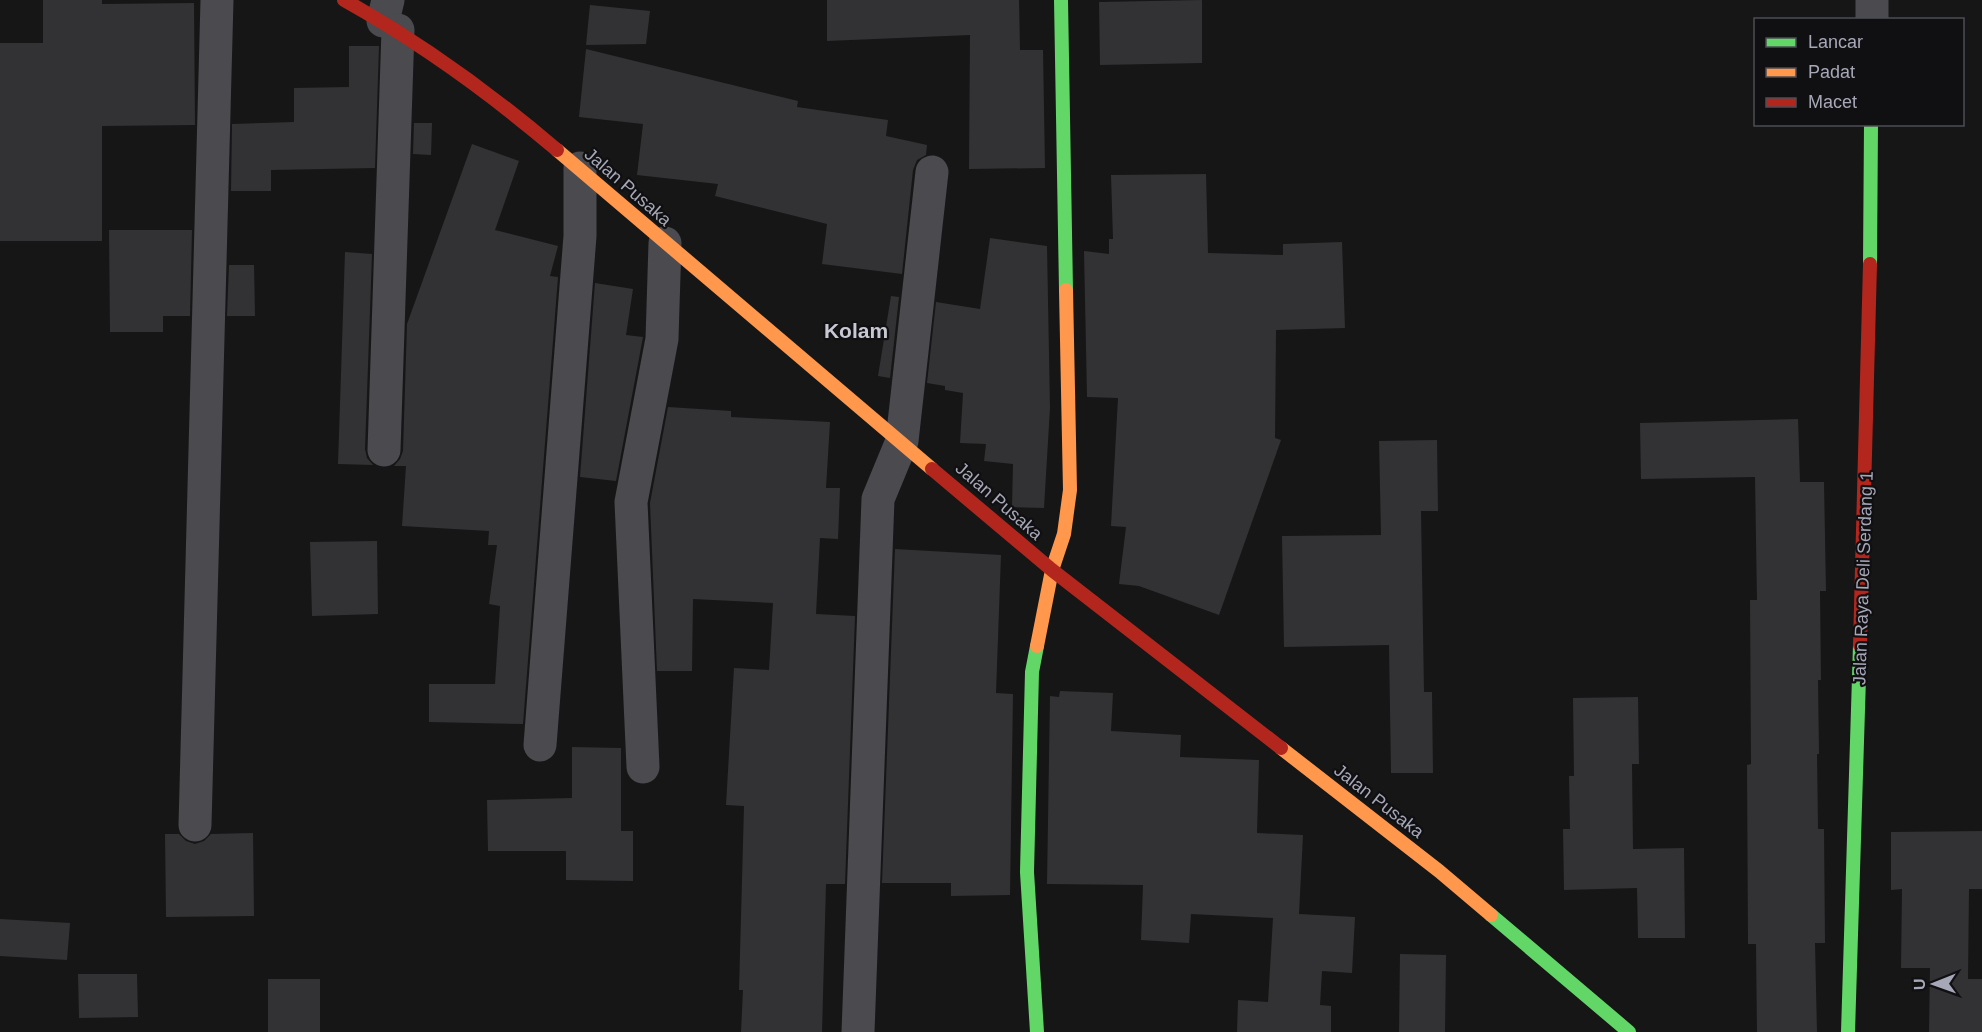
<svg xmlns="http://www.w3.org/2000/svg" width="1982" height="1032" viewBox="0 0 1982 1032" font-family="Helvetica,sans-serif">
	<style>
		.building { fill: #323234 }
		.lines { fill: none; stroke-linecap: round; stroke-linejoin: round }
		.street { stroke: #4a4a4f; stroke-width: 33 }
		.fast { stroke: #63d668; stroke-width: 14 }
		.slow { stroke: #ff974d; stroke-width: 14 }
		.jam { stroke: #b3261e; stroke-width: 14 }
		.labels { text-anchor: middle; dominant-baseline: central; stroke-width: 4.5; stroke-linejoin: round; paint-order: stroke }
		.street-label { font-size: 18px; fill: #a6a8b8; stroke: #101012 }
		.quarter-label { font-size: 21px; font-weight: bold; fill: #c7c8d4; stroke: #101012 }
	</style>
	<rect width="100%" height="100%" fill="#161616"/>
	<g class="building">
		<path d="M43,0H102V4L194,3L195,125L102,126V241H0V43H43Z"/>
		<path d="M827,0H1019L1020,50H1043L1045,168L969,169L970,35L827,41Z"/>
		<path d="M1202,0V63L1100,65L1099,2Z"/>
		<path d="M590,5L650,11L646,44L586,45Z"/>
		<path d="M349,46H379L375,168L271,170V191H231L232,124L294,122V88L349,87Z"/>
		<path d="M586,49L798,101L797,107L888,120L886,136L927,145L926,155L917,160L913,170L902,274L822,264L827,224L715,196L718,184L637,175L643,124L579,117Z"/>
		<path d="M414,123H432L431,155L413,154Z"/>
		<path d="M472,144L519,161L495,230L558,246L550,276L558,277L523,724L429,722V684H495L500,606L489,604L497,545H488L489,531L402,526L406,466H394L400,459L403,451L407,324Z"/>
		<path d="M1206,174L1208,253L1283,255V244L1342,242L1345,328L1276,330L1275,438L1281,440L1219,615L1139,586L1119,584L1126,527L1111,526L1118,398L1087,397L1084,251L1109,254V239H1113L1111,175Z"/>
		<path d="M109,230H192L190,316H163V332H110Z"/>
		<path d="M990,238L1047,246L1050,408L1044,508L1012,507L1013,464L984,461L986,444L960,443L963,393L945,390V386L927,383L936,302L980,309Z"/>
		<path d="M345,252L372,254L365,449L367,458L373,465L338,464Z"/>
		<path d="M229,265H254L255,316H227Z"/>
		<path d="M595,283L633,289L626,335L643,337L616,481L580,477Z"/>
		<path d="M891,296L899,297L890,378L878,376Z"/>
		<path d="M668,407L731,411V417L830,422L826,488H840L838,539L820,538L816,614L855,616L845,884H826L822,1032H741L743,990H739L744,806L726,805L734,668L769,670L773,603L693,599L692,671H657L650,503Z"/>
		<path d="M1798,419L1800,482H1824L1826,591H1820L1821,680H1818L1819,754H1817L1818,829H1824L1825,943H1815L1817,1032H1757L1756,944H1748L1747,765L1751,764L1750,600H1757L1755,477L1641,479L1640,423Z"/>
		<path d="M1437,440L1438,511H1421L1424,692H1432L1433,773H1391L1389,645L1284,647L1282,536L1381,535L1379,441Z"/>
		<path d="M377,541L378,614L312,616L310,542Z"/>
		<path d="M895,549L1001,555L996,693L1013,694L1010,895L951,896V883H882Z"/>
		<path d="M1060,691L1113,693L1111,731L1181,735L1180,757L1259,760L1257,833L1303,835L1299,914L1355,917L1352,973L1322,971L1320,1005L1331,1006V1032H1237L1238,1000L1268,1002L1273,918L1191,914L1189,943L1141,940L1143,885L1047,884L1050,696L1059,697Z"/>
		<path d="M1638,697L1639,764H1632L1633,849L1684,848L1685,938H1638L1637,888L1564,890L1563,829H1570L1569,776H1574L1573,698Z"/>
		<path d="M572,747L621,748V831H633V881L566,880V851H488L487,800L572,798Z"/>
		<path d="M1982,831V889H1969L1968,979H1982V1032H1929L1930,968H1901L1902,889L1891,890V832Z"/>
		<path d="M253,833L254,916L166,917L165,834H179L186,841L195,844L204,841L211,834Z"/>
		<path d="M0,919L70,923L67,960L0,956Z"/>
		<path d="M1400,954L1446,955L1445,1032H1399Z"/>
		<path d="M78,974H137L138,1017L79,1018Z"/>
		<rect x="268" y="979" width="52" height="53"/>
	</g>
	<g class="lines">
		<g class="street">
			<path d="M1872,20V0"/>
			<path d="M383,21L388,0"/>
			<path d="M384,450L398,30"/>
			<path d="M540,745L580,236V168"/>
			<path d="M643,767L631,502L662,339L665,243"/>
			<path d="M195,825L217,0"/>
			<path d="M858,1032L878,499L902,441L932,172"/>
		</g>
		<g class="fast">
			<path d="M1061,0L1066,290"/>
			<path d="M1870,264L1871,124"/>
			<path d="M1491,915L1629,1032"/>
			<path d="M1037,1032L1027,872L1032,672L1037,646"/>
			<path d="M1848,1032L1860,645"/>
		</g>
		<g class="slow">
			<path d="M557,150L932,469"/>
			<path d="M1037,646L1052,570L1064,534L1070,490L1066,290"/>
			<path d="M1281,748L1439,871L1491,915"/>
		</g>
		<g class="jam">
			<path d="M344,0C421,43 490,93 557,150"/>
			<path d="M932,469L1052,570L1281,748"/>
			<path d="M1860,645L1870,264"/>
		</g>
	</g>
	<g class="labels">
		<g class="street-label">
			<text transform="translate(628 187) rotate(41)">Jalan Pusaka</text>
			<text transform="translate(999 501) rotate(41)">Jalan Pusaka</text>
			<text transform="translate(1863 578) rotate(-88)">Jalan Raya Deli Serdang 1</text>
			<text transform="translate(1379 801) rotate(38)">Jalan Pusaka</text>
		</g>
		<g class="quarter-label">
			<text x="856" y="330">Kolam</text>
		</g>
	</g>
	<rect x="1754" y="18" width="210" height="108" fill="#101012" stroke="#4c4d54" stroke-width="1.5"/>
	<rect x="1766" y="38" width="30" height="9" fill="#63d668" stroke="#4c4d54" stroke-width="1.5"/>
	<text x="1808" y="48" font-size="18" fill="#a6a8b8">Lancar</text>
	<rect x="1766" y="68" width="30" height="9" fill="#ff974d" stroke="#4c4d54" stroke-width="1.5"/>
	<text x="1808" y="78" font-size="18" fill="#a6a8b8">Padat</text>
	<rect x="1766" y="98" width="30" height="9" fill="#b3261e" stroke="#4c4d54" stroke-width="1.5"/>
	<text x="1808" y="108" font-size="18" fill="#a6a8b8">Macet</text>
	<g transform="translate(1934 984) rotate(269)" stroke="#101012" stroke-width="4.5" paint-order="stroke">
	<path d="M0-4.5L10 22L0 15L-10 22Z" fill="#a6a8b8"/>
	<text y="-9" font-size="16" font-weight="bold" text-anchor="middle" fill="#a6a8b8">U</text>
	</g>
</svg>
